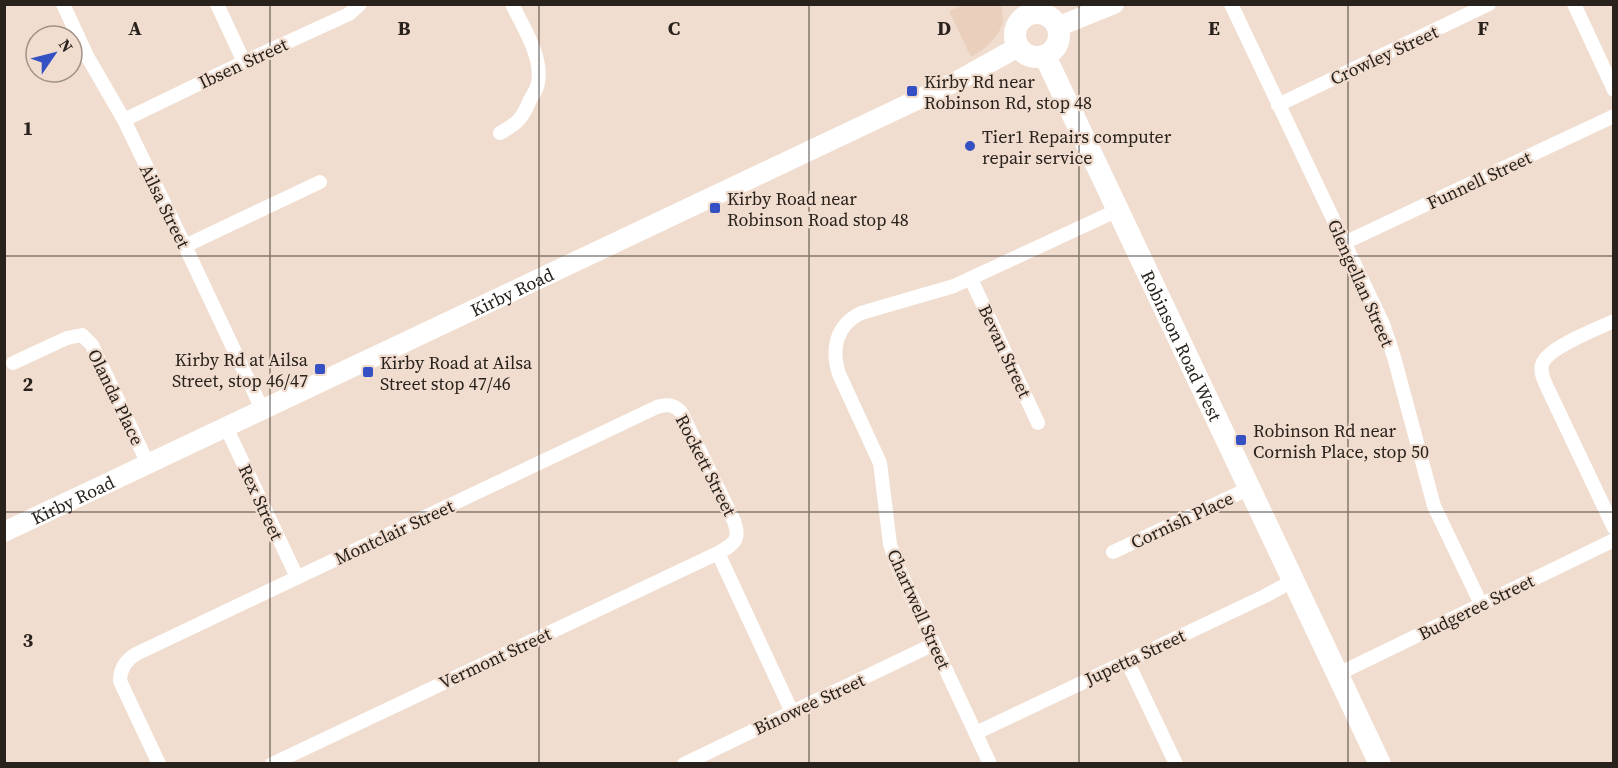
<svg xmlns="http://www.w3.org/2000/svg" width="1618" height="768" viewBox="0 0 1618 768" font-family="'Source Serif 4',serif">
	<style>
		.built { fill: #e9cfbc }
		.lines { fill: none; stroke-linecap: round; stroke-linejoin: round }
		.street { stroke: #fff; stroke-width: 14 }
		.secondary { stroke: #fff; stroke-width: 20 }
		.primary { stroke: #fff; stroke-width: 22 }
		.grid { fill: none; stroke: #29221c; stroke-width: 1.5; stroke-opacity: 0.55 }
		.poi-dot { fill: #3550c2; stroke: #f0ddcf; stroke-width: 2 }
		.labels { text-anchor: middle; dominant-baseline: central; stroke-width: 4.5; stroke-linejoin: round; paint-order: stroke }
		.street-label { font-size: 18px; fill: #29221c; stroke: #f0ddcf }
		.poi-label { font-size: 18px; fill: #29221c; stroke: #f0ddcf; text-anchor: start }
		.grid-label { font-size: 20px; text-anchor: middle; font-weight: bold; fill: #29221c; stroke: #f0ddcf; stroke-width: 4.5; stroke-linejoin: round; paint-order: stroke }
	</style>
	<rect width="100%" height="100%" fill="#f0ddcf"/>
	<path class="built" d="M964,5H1001L1002,8L1003,22L998,34L985,48L971,57L949,11Z"/>
	<g class="lines">
		<g class="street">
			<path d="M63,4L87,56L124,120L185,246L262,409"/>
			<path d="M217,4L244,62"/>
			<path d="M1231,4L1383,324L1394,357L1434,506L1481,604"/>
			<path d="M1574,4L1614,90"/>
			<path d="M1278,105L1489,4"/>
			<path d="M124,120L244,62L349,14L360,4"/>
			<path d="M500,133C518,123 522,119 530,100C533,95 537,89 538,83C543,57 523,27 512,4"/>
			<path d="M1344,243L1614,116"/>
			<path d="M185,246L320,182"/>
			<path d="M971,279L1038,423"/>
			<path d="M1614,321C1597,329 1546,348 1542,365C1540,373 1544,380 1547,387L1614,528"/>
			<path d="M13,363L67,338L82,335L92,345L148,464"/>
			<path d="M226,427L297,577"/>
			<path d="M1113,552L1250,488"/>
			<path d="M718,553L792,712"/>
			<path d="M1127,661L1176,764"/>
			<path d="M1338,674L1614,540"/>
			<path d="M976,733L1265,596L1294,580"/>
			<path d="M159,764L120,681C120,669 126,660 136,654L657,407C666,404 674,404 681,412L734,521C741,540 734,544 718,553L272,764"/>
			<path d="M684,764L934,644"/>
			<path d="M990,764L896,563L890,544L880,463L839,374C831,349 836,325 861,313L954,286L1118,210"/>
		</g>
		<g class="secondary">
			<path d="M1057,27L1114,4"/>
			<path id="s1" d="M4,532L959,80L1018,47"/>
		</g>
		<g class="primary">
			<circle cx="1037" cy="35" r="22"/>
			<path id="s2" d="M1045,56L1380,764"/>
		</g>
	</g>
	<path class="grid" d="M270,4V764M539,4V764M809,4V764M1079,4V764M1348,4V764M4,256H1614M4,512H1614"/>
	<g class="poi-dot">
		<rect x="906" y="85" width="12" height="12" rx="3"/>
		<circle cx="970" cy="146" r="6"/>
		<rect x="709" y="202" width="12" height="12" rx="3"/>
		<rect x="314" y="363" width="12" height="12" rx="3"/>
		<rect x="362" y="366" width="12" height="12" rx="3"/>
		<rect x="1235" y="434" width="12" height="12" rx="3"/>
	</g>
	<g class="labels">
		<g class="street-label">
			<text transform="translate(1384 55) rotate(-25)">Crowley Street</text>
			<text transform="translate(243 63) rotate(-25)">Ibsen Street</text>
			<text transform="translate(1479 180) rotate(-25)">Funnell Street</text>
			<text transform="translate(165 206) rotate(64)">Ailsa Street</text>
			<text transform="translate(1361 283) rotate(66)">Glengellan Street</text>
			<text stroke="none"><textPath href="#s1" startOffset="562">Kirby Road</textPath></text>
			<text stroke="none"><textPath href="#s2" startOffset="320">Robinson Road West</textPath></text>
			<text transform="translate(1005 351) rotate(65)">Bevan Street</text>
			<text transform="translate(116 397) rotate(64)">Olanda Place</text>
			<text transform="translate(706 465) rotate(63)">Rockett Street</text>
			<text stroke="none"><textPath href="#s1" startOffset="76">Kirby Road</textPath></text>
			<text transform="translate(261 502) rotate(65)">Rex Street</text>
			<text transform="translate(1182 520) rotate(-25)">Cornish Place</text>
			<text transform="translate(394 532) rotate(-25)">Montclair Street</text>
			<text transform="translate(1476 607) rotate(-26)">Budgeree Street</text>
			<text transform="translate(919 609) rotate(66)">Chartwell Street</text>
			<text transform="translate(1135 657) rotate(-25)">Jupetta Street</text>
			<text transform="translate(495 658) rotate(-25)">Vermont Street</text>
			<text transform="translate(809 704) rotate(-25)">Binowee Street</text>
		</g>
		<g class="poi-label">
			<text x="924" y="81">Kirby Rd near<tspan x="924" dy="21">Robinson Rd, stop 48</tspan></text>
			<text x="982" y="136">Tier1 Repairs computer<tspan x="982" dy="21">repair service</tspan></text>
			<text x="727" y="198">Kirby Road near<tspan x="727" dy="21">Robinson Road stop 48</tspan></text>
			<text x="308" y="359" text-anchor="end">Kirby Rd at Ailsa<tspan x="308" dy="21">Street, stop 46/47</tspan></text>
			<text x="380" y="362">Kirby Road at Ailsa<tspan x="380" dy="21">Street stop 47/46</tspan></text>
			<text x="1253" y="430">Robinson Rd near<tspan x="1253" dy="21">Cornish Place, stop 50</tspan></text>
		</g>
	</g>
	<g class="grid-label">
		<text x="135" y="35">A</text>
		<text x="404" y="35">B</text>
		<text x="674" y="35">C</text>
		<text x="944" y="35">D</text>
		<text x="1214" y="35">E</text>
		<text x="1483" y="35">F</text>
		<text x="28" y="135">1</text>
		<text x="28" y="391">2</text>
		<text x="28" y="647">3</text>
	</g>
	<rect width="1618" height="768" fill="none" stroke="#29221c" stroke-width="12"/>
	<g transform="translate(54 54) rotate(55)"><circle r="28" fill="#f0ddcf" stroke="#a09287" stroke-width="1.5"/>
	<path d="M0-4.5L10 22L0 15L-10 22Z" fill="#3550c2"/>
	<text y="-9" font-size="16" font-weight="bold" text-anchor="middle" fill="#29221c">N</text>
	</g>
</svg>
